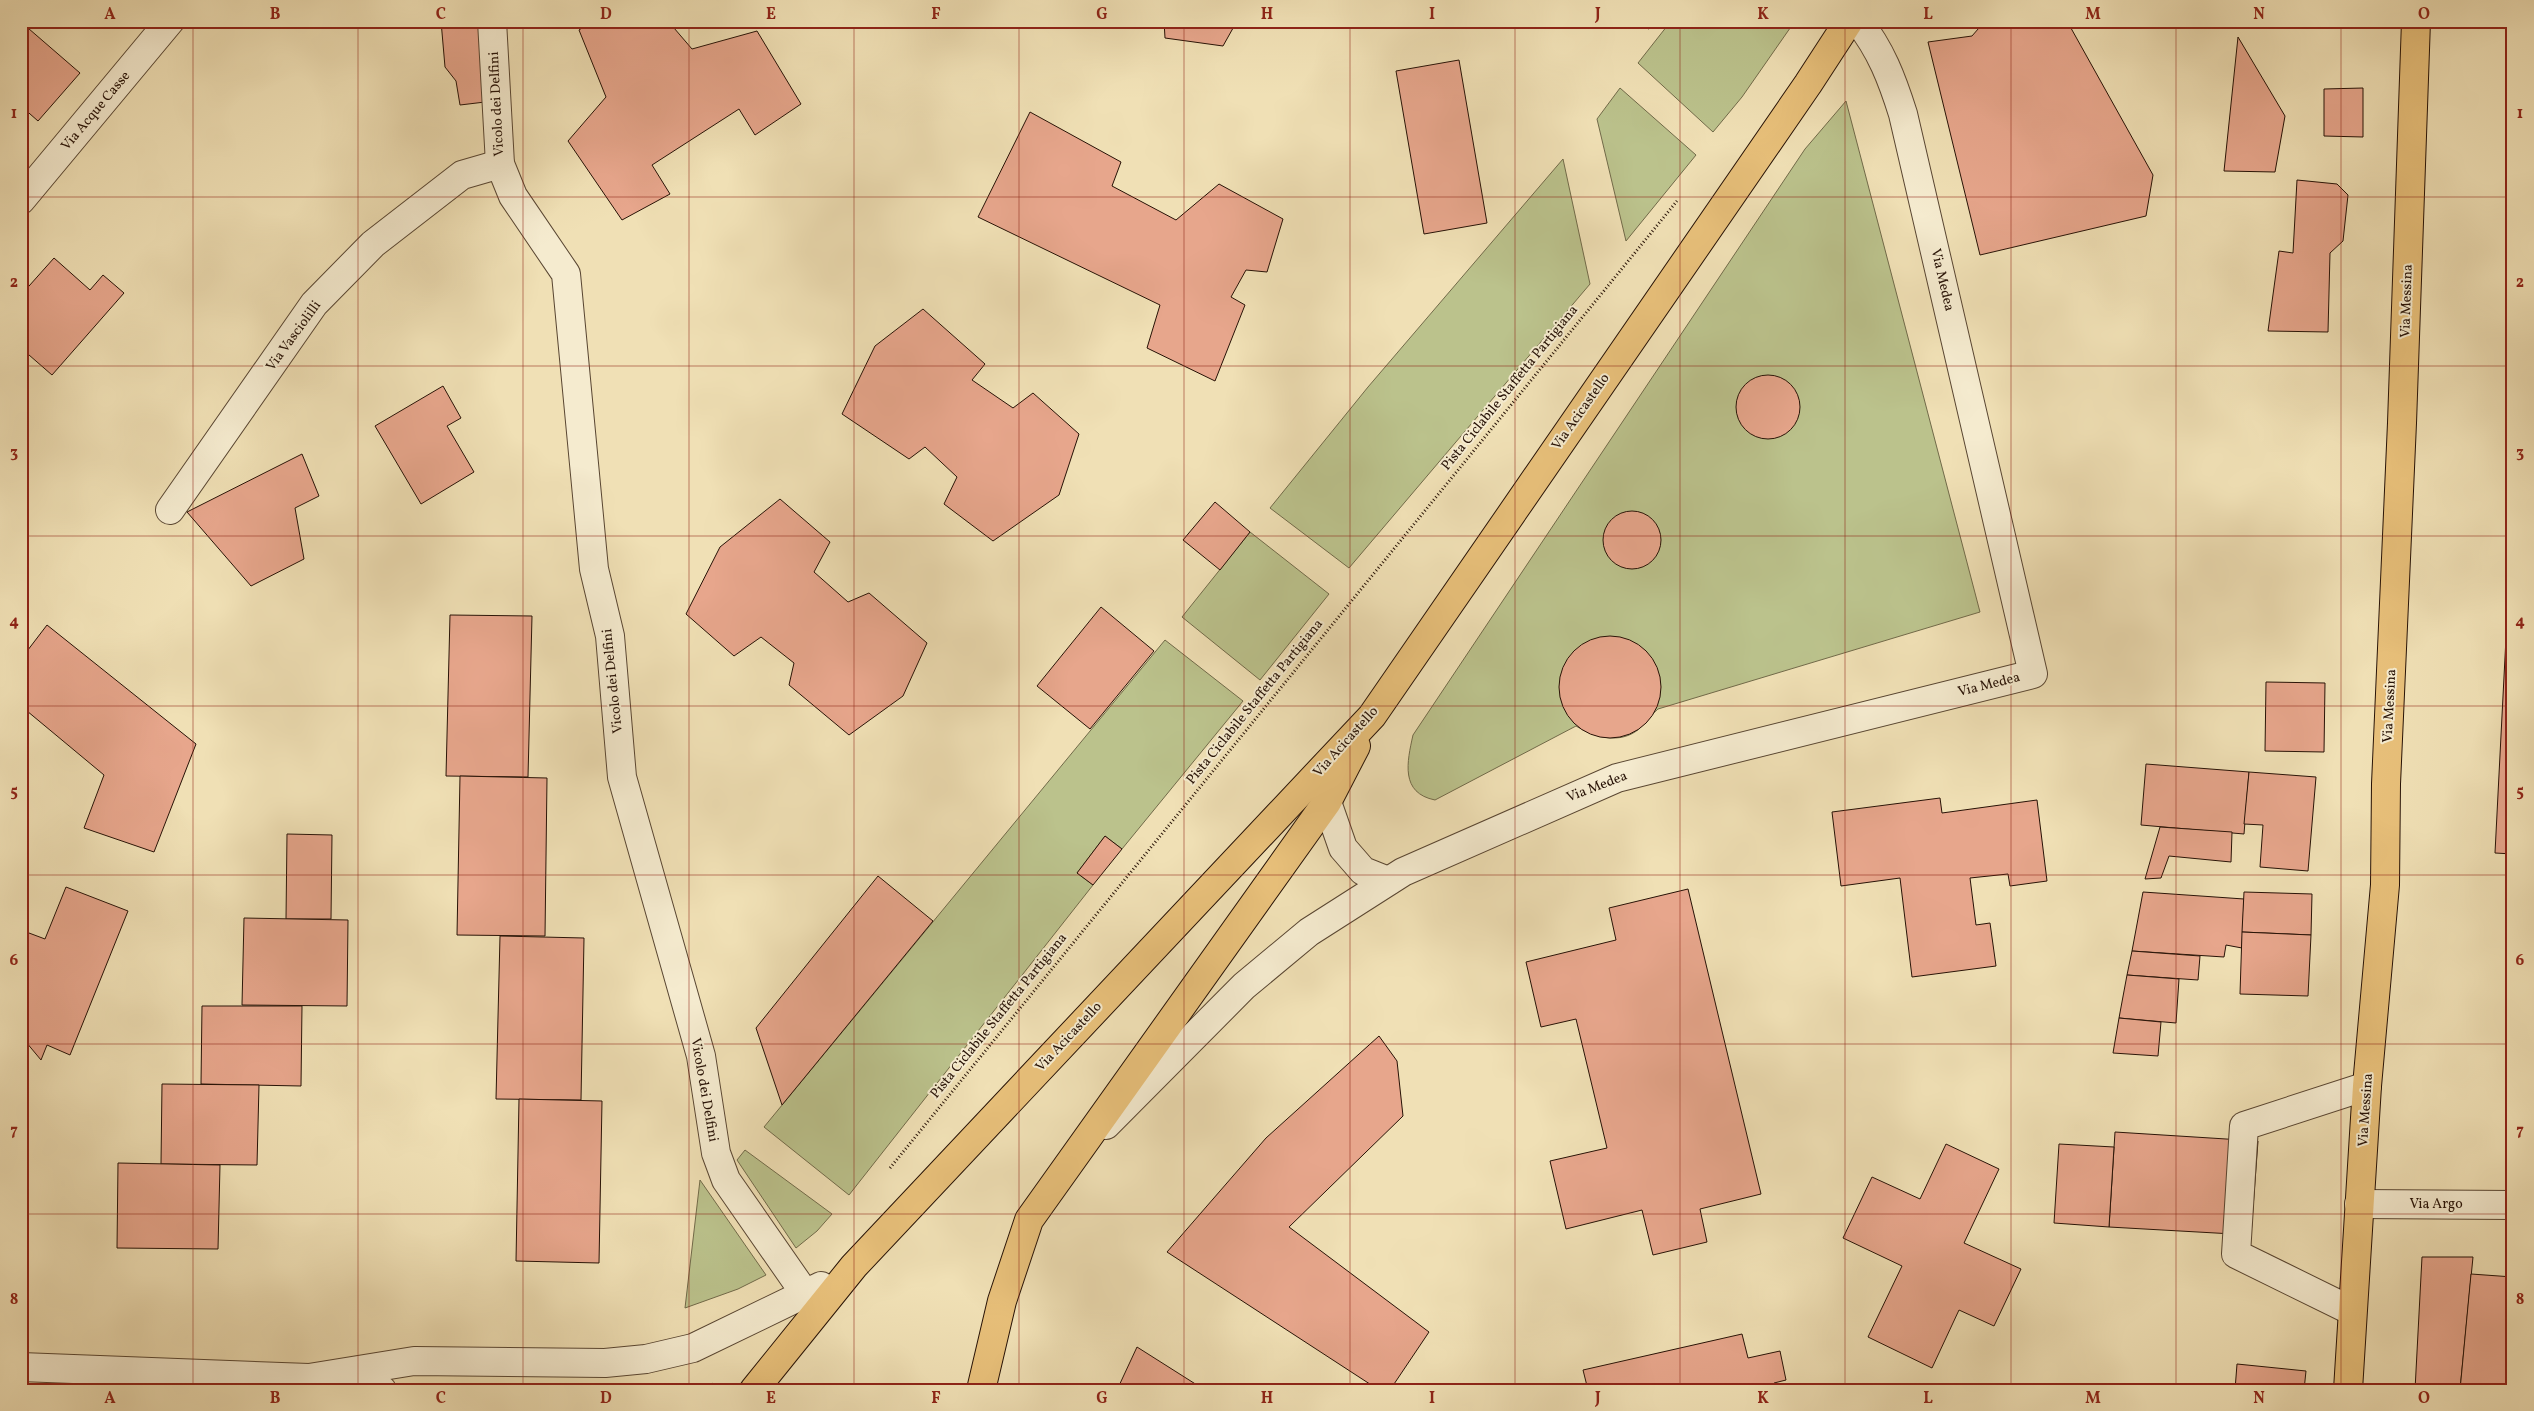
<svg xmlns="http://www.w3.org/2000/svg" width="2534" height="1411" viewBox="0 0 2534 1411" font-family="Vollkorn,serif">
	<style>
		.green { fill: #bbc28c; stroke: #716a49 }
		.building { fill: #e7a68c; stroke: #271206 }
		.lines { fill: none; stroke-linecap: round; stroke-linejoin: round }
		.minor-casing { stroke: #594632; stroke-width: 30 }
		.major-casing { stroke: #271206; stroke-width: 30 }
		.path { stroke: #271206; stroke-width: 3; stroke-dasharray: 1 2.5; stroke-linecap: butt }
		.minor { stroke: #f5ebcf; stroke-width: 28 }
		.major { stroke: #e8c07a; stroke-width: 28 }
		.grid { fill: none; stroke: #8f2418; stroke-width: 1; stroke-opacity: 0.55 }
		.labels { text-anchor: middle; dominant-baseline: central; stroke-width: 4; stroke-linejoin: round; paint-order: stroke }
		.street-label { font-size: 14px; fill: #271206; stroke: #f5ebcf }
		.neatline { fill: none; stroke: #8f2418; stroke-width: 2 }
		.grid-label { font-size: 16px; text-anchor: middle; font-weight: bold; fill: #8f2418 }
	</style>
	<rect width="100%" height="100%" fill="#f0e0b5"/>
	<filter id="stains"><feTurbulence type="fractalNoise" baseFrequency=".004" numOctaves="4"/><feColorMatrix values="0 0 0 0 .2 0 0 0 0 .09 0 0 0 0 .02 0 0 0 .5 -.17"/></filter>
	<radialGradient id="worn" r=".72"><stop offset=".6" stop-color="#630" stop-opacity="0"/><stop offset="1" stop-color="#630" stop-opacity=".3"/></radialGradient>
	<g class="green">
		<path d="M1671,21H1795L1742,97L1713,132L1638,63Z"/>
		<path d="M1620,88L1696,155L1626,241L1597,119Z"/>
		<path d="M1846,101L1980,612L1658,709C1651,715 1645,723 1639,729C1620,745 1594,737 1576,726L1435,800C1400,793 1407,762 1413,735L1805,149Z"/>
		<path d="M1563,159L1590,284L1349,568L1270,508L1368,387Z"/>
		<path d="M1250,532L1329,594L1260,680L1182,617Z"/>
		<path d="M1165,640L1243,701L1122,849L1105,836L1077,873L1093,885L849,1195L764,1127Z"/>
		<path d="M745,1150L832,1214L817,1231L796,1248L737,1160Z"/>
		<path d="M700,1180L766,1275L738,1289L685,1308Z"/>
	</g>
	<g class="building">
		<path d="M441,21H479L485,102L460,105L456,81L445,67Z"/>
		<path d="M592,21H668L692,49L757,31L801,104L755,135L739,109L652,165L670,194L622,220L568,141L606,97L579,30Z"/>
		<path d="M1164,21H1237L1223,46L1165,38Z"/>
		<path d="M1644,21H1664L1648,29Z"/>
		<path d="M1985,21H2067L2153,175L2146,216L1980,255L1928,42L1972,36Z"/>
		<path d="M21,22L80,73L38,121L21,106Z"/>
		<path d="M2238,37L2285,116L2275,172L2224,171Z"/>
		<path d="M1459,60L1487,223L1424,234L1396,71Z"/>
		<path d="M2363,88V137L2324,136V89Z"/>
		<path d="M1030,112L1121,162L1112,186L1176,220L1219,184L1283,219L1267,272L1246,270L1231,297L1245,305L1215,381L1147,348L1160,305L978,217Z"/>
		<path d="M2297,180L2337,184L2348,195L2343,241L2330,253L2328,332L2268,331L2279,251L2293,253Z"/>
		<path d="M54,258L90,290L103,275L124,293L52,375L21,348V295Z"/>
		<path d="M923,309L985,364L972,380L1013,408L1033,393L1079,434L1059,495L993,541L944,504L957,477L925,447L909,459L842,414L875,346Z"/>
		<circle cx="1768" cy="407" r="32"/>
		<path d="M443,386L461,418L447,426L474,472L421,504L375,426Z"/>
		<path d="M302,454L319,496L295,508L304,559L251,586L187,512Z"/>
		<path d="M780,499L830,542L814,572L848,602L869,593L927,643L903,696L849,735L789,685L794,663L761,637L734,656L686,614L720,547Z"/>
		<path d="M1215,502L1250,532L1220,570L1183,540Z"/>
		<circle cx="1632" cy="540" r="29"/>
		<path d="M2513,523V618H2507Z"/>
		<path d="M1101,607L1154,651L1090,729L1037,686Z"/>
		<path d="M450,615L532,616L528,777L446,776Z"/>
		<path d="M2507,618H2513V854L2495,853Z"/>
		<path d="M47,625L196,744L154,852L84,828L104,775L21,706V659Z"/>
		<circle cx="1610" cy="687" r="51"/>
		<path d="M2266,682L2325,683L2324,752L2265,751Z"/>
		<path d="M2146,764L2249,772L2244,834L2141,825Z"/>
		<path d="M2249,772L2316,777L2308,871L2260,867L2263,825L2244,824Z"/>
		<path d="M460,776L547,778L545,936L457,935Z"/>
		<path d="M1940,798L1942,813L2037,800L2047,881L2010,886L2008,874L1970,878L1976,925L1990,923L1996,966L1912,977L1900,878L1841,886L1832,812Z"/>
		<path d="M2160,827L2232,832L2231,862L2169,856L2161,878L2145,879Z"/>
		<path d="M287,834L332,835L331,919H286Z"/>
		<path d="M1105,836L1122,849L1093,885L1077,873Z"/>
		<path d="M878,876L933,921L782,1105L756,1028Z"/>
		<path d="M66,887L128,911L70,1055L47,1045L41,1060L21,1036V930L45,939Z"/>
		<path d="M1688,889L1761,1194L1700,1209L1707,1242L1653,1255L1642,1210L1566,1229L1550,1161L1607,1148L1576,1019L1541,1027L1526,962L1616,940L1609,908Z"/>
		<path d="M2143,892L2244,899L2242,948L2226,945L2224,957L2132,951Z"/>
		<path d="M2244,892L2312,894L2311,935L2242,932Z"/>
		<path d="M244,918L348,920L347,1006L242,1005Z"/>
		<path d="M2242,932L2311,935L2308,996L2240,994Z"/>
		<path d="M500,936L584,938L581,1100L496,1099Z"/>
		<path d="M2132,951L2200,956L2198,980L2127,975Z"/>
		<path d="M2127,975L2179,979L2176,1023L2119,1018Z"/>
		<path d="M202,1006H302L301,1086L201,1084Z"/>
		<path d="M2119,1018L2161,1022L2158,1056L2113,1053Z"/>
		<path d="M1379,1036L1397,1061L1403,1116L1289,1227L1429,1332L1390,1390H1379L1167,1252L1266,1138Z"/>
		<path d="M162,1084L259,1085L257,1165L161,1164Z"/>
		<path d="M519,1099L602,1101L599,1263L516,1261Z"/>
		<path d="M2115,1132L2258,1141L2251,1235L2109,1227Z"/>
		<path d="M1946,1144L1999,1169L1964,1243L2021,1269L1994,1326L1959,1310L1932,1368L1868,1337L1902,1266L1843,1238L1872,1177L1920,1199Z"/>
		<path d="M2059,1144L2114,1147L2109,1227L2054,1223Z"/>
		<path d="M118,1163L220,1165L218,1249L117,1248Z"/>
		<path d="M2422,1257H2473L2460,1390H2415Z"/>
		<path d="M2471,1274L2513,1277V1390H2460Z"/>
		<path d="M1742,1334L1748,1358L1780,1351L1786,1380L1774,1383L1776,1390H1588L1583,1370Z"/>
		<path d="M1137,1347L1197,1385L1193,1390H1117Z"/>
		<path d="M2237,1364L2306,1371L2304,1390H2235Z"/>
	</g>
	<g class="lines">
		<defs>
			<g id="minor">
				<path d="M492,21L500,164L513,196L566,274L594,569L610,636L622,777L701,1056L716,1153L726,1180L806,1295"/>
				<path d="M21,200L170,21"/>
				<path d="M170,510L314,304L373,244L462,175L500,164"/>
				<path d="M1327,802L1343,848L1363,871L1388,881"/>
				<path d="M1106,1125L1244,986L1309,932L1403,872L1617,778L2033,674L1903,114C1892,79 1881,50 1858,21"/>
				<path d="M2359,1204L2513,1205"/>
				<path d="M2352,1311L2236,1254L2244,1126L2367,1086"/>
				<path d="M21,1367L309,1378L382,1390"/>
				<path d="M309,1378L414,1361L605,1363L646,1359L693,1348L821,1286"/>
			</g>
			<g id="major">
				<path d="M754,1390L854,1266L1372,716L1808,84L1849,21"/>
				<path d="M981,1390L1002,1301L1029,1220L1327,802L1356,746"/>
				<path d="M2348,1390L2367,1086L2385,885L2386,784L2402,423L2416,21"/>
			</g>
		</defs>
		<use href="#minor" class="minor-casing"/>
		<use href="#major" class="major-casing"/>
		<g class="path">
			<path d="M890,1168L1677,201"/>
			<path d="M709,1390L715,1382"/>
		</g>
		<use href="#minor" class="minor"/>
		<use href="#major" class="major"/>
	</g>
	<path class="grid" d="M193,21V1390M358,21V1390M523,21V1390M689,21V1390M854,21V1390M1019,21V1390M1184,21V1390M1350,21V1390M1515,21V1390M1680,21V1390M1845,21V1390M2011,21V1390M2176,21V1390M2341,21V1390M21,197H2513M21,366H2513M21,536H2513M21,706H2513M21,875H2513M21,1044H2513M21,1214H2513"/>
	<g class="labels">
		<g class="street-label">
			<text transform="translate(497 104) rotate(-93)">Vicolo dei Delfini</text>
			<text transform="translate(96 111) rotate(-50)">Via Acque Casse</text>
			<text transform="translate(1942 280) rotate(77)">Via Medea</text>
			<text transform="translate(2407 301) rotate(-88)">Via Messina</text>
			<text transform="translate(294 336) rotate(-54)">Via Vasciolilli</text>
			<text transform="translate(1510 388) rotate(-51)">Pista Ciclabile Staffetta Partigiana</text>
			<text transform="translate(1581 412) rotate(-55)">Via Acicastello</text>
			<text transform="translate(613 681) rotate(-96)">Vicolo dei Delfini</text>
			<text transform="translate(1989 685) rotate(-14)">Via Medea</text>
			<text transform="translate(1255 702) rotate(-51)">Pista Ciclabile Staffetta Partigiana</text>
			<text transform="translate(2390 706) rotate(-87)">Via Messina</text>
			<text transform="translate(1346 742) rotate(-48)">Via Acicastello</text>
			<text transform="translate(1597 787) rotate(-21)">Via Medea</text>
			<text transform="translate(999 1016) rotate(-51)">Pista Ciclabile Staffetta Partigiana</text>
			<text transform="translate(1069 1037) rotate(-47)">Via Acicastello</text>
			<text transform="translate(704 1090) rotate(80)">Vicolo dei Delfini</text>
			<text transform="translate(2366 1110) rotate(-86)">Via Messina</text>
			<text x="2436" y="1204">Via Argo</text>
		</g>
	</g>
	<rect width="2534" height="1411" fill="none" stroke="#f0e0b5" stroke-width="55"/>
	<rect x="28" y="28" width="2478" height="1356" class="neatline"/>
	<g class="grid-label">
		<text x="110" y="19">A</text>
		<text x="275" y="19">B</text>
		<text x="441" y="19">C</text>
		<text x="606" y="19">D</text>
		<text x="771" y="19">E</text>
		<text x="936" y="19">F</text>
		<text x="1102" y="19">G</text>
		<text x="1267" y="19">H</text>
		<text x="1432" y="19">I</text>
		<text x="1598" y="19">J</text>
		<text x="1763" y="19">K</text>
		<text x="1928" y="19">L</text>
		<text x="2093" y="19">M</text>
		<text x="2259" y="19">N</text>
		<text x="2424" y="19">O</text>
		<text x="14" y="118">1</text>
		<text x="2520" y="118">1</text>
		<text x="14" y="287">2</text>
		<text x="2520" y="287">2</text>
		<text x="14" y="457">3</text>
		<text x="2520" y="457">3</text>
		<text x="14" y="626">4</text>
		<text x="2520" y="626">4</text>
		<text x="14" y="796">5</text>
		<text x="2520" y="796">5</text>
		<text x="14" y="965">6</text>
		<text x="2520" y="965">6</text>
		<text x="14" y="1135">7</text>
		<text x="2520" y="1135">7</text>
		<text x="14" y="1304">8</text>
		<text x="2520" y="1304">8</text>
		<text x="110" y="1403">A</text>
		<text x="275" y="1403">B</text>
		<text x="441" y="1403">C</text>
		<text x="606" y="1403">D</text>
		<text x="771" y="1403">E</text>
		<text x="936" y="1403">F</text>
		<text x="1102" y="1403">G</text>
		<text x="1267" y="1403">H</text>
		<text x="1432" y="1403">I</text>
		<text x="1598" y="1403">J</text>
		<text x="1763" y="1403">K</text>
		<text x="1928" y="1403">L</text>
		<text x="2093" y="1403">M</text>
		<text x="2259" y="1403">N</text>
		<text x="2424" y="1403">O</text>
	</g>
	<rect width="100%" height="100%" filter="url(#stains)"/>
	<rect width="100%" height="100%" fill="url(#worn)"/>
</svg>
